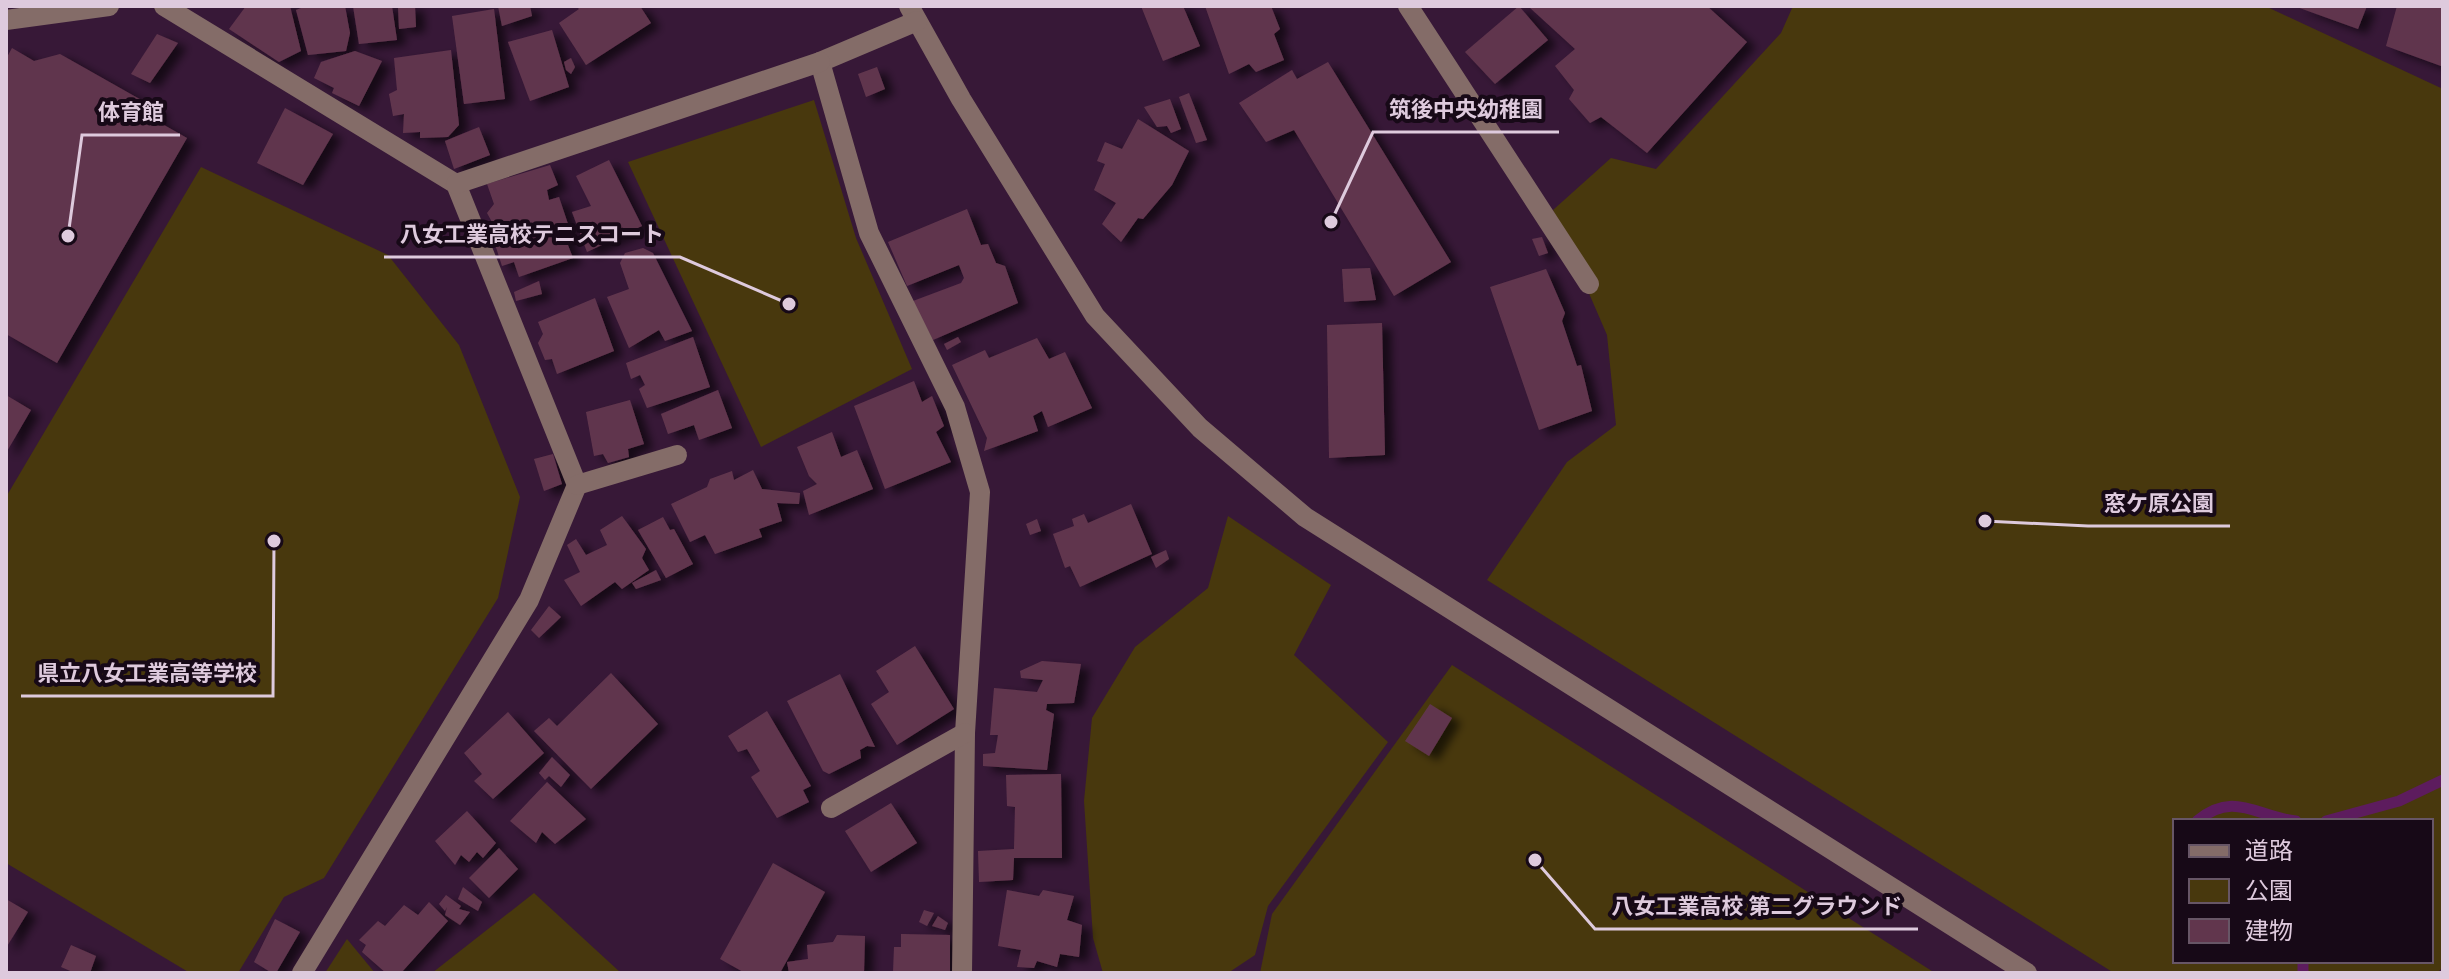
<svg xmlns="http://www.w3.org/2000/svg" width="2449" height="979" viewBox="0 0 2449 979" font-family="'DM Sans','Noto Sans JP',sans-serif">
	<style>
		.green { fill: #48380d; fill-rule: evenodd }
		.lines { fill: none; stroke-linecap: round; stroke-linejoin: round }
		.stream { stroke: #5d1c5e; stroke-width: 11 }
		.building { fill: #61364d; filter: url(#shadow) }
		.minor { stroke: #846c68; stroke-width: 20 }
		.leader { fill: none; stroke: #decadd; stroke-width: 3 }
		.callout-dot { fill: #decadd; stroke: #170917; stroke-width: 3 }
		.callout-label { font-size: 22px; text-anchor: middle; font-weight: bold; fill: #decadd; stroke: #170917; stroke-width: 8; stroke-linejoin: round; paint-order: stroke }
	</style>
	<defs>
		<filter id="shadow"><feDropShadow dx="9" dy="5" stdDeviation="4" flood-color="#0009"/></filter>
	</defs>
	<rect width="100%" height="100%" fill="#371837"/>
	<g class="green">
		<path d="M1793,6H2265L2443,89V967L2437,973H2114L1487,580L1567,462L1616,425L1607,335L1553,210L1611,158L1656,169L1781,33ZM2175,821H2431V961H2175Z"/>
		<path d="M814,100L856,238L912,369L761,447L628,162Z"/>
		<path d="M201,167L388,255L459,345L520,497L498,598L324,878L284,897L238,973H190L6,863V497Z"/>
		<path d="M1228,516L1331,585L1294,655L1388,742L1268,906L1255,955L1228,973H1103L1093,938L1084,801L1092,718L1135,647L1208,588Z"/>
		<path d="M1452,665L1935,973H1260L1272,914Z"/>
		<path d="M534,893L621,973H432Z"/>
		<path d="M347,939L375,973H325Z"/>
	</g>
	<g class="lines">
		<g class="stream">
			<path d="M2197,821C2234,790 2257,817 2296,821"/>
			<path d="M2326,821L2399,801L2443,780"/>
			<path d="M2303,961V973"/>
		</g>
	</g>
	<g class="building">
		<path d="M246,6H290L301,51L279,62L229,29Z"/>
		<path d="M306,6H345L350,33L346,51L308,55L296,10Z"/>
		<path d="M353,6H392L397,40L359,44Z"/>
		<path d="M398,6H415L416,27L399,29Z"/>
		<path d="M498,6H530L532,16L502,26Z"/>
		<path d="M576,6H640L651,23L586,65L559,23L579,9Z"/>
		<path d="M1141,6H1183L1200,46L1163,61Z"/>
		<path d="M1205,6H1271L1280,29L1274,34L1284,60L1256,72L1249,64L1229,74Z"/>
		<path d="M1519,6L1548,40L1495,84L1465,52Z"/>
		<path d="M1528,6H1707L1747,42L1647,153L1601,117L1590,123L1569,99L1574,90L1555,66L1575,49Z"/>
		<path d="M2294,6H2367L2358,29Z"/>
		<path d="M2397,6H2443L2441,66L2386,46Z"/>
		<path d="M494,9L505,99L464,104L452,16Z"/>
		<path d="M552,30L569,87L530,101L508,42Z"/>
		<path d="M157,34L178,43L150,83L131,74Z"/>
		<path d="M12,48L34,61L60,54L159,110L157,121L187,138L57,363L6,334V59Z"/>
		<path d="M451,50L459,125L448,137L420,138V132L403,133L404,114L393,116L389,94L397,90L394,58Z"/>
		<path d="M355,51L382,61L359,106L332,93L334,88L314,78L321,62Z"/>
		<path d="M571,58L575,67L571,74L566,70L564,62Z"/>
		<path d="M1328,62L1451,262L1394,296L1294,130L1266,142L1239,103L1292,70L1297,79Z"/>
		<path d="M877,67L885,89L866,97L858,74Z"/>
		<path d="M1189,93L1207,140L1196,143L1179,97Z"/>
		<path d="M1170,99L1181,129L1171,133L1167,126L1157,127L1144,107Z"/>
		<path d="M285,108L333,134L303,185L257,163Z"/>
		<path d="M1138,119L1189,151L1172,185L1143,219L1138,218L1121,242L1102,224L1116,203L1094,190L1105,164L1097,161L1105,142L1122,149Z"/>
		<path d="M479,127L490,155L454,169L445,141Z"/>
		<path d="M609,160L642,226L587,252L572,212L591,206L576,176Z"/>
		<path d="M550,165L558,185L547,190L549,200L559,197L572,236L566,240L573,258L519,277L514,262L502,266L493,238L497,231L487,213L494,204L487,184Z"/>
		<path d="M967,209L981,245L988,244L996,263L1005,266L1018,303L933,340L913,301L961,283L964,278L959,265L907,286L888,242Z"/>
		<path d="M1542,237L1548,253L1539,256L1532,239Z"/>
		<path d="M643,248L653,253L692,331L665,341L659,330L629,348L607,297L629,289L620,263L625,253Z"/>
		<path d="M1370,268L1376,300L1344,302L1342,269Z"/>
		<path d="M1546,269L1565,313L1562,321L1577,366L1581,365L1592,411L1539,430L1490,287Z"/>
		<path d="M539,281L542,294L516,301L514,292Z"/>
		<path d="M595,298L614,351L557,374L552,359L545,360L538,343L543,334L538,322Z"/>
		<path d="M1382,323L1385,455L1329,458L1327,325Z"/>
		<path d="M693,337L710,387L647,408L639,389L645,385L640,375L631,379L626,363Z"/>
		<path d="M958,337L961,342L947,350L944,344Z"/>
		<path d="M1037,338L1049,359L1065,352L1092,408L1048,427L1042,411L1033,416L1038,431L984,451L987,438L952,365L985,350L989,358Z"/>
		<path d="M914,381L922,402L932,396L944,426L936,432L951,462L885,489L854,406Z"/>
		<path d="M718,390L732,428L699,440L694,425L668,434L661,414Z"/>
		<path d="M6,395L31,410L6,453Z"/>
		<path d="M630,400L644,444L628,449L629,457L608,463L603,454L594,456L586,412Z"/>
		<path d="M832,432L841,457L857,450L873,489L809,515L803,491L817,484L809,476L797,447Z"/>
		<path d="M553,454L562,484L544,491L534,459Z"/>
		<path d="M753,470L762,489L800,493L799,504L777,503L782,521L759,529L762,537L715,554L705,535L690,542L671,504L707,487L710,479L732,471L734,480Z"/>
		<path d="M1131,504L1152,554L1080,587L1070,566L1065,568L1053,534L1074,526L1072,519L1084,514L1088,523Z"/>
		<path d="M622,516L646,549L642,558L649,570L622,589L615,582L581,606L564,580L580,572L567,545L576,539L586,555L607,545L600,530Z"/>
		<path d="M663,517L670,530L674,529L693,564L666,578L638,530Z"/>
		<path d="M1037,519L1041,531L1030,535L1026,524Z"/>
		<path d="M1166,550L1169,559L1156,568L1151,557Z"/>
		<path d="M656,570L661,580L636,589L632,583Z"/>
		<path d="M549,606L561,617L539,638L531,630Z"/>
		<path d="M915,646L954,709L897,745L871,704L889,692L876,671Z"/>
		<path d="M1042,661L1081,664L1074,703L1047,704L1046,710L1054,714L1047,770L983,766V754L995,753L998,735H990L994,688L1037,692L1043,680L1021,678L1020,671Z"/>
		<path d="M611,673L658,724L591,789L534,731L549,718L557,726Z"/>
		<path d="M840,674L875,747L867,746L860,750L861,758L829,774L823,771L787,701Z"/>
		<path d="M1430,704L1452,718L1429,756L1405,741Z"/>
		<path d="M767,711L811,786L803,790L809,802L777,818L751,777L760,771L747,749L738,752L728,736Z"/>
		<path d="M508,712L544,753L493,799L474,781L482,774L464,753Z"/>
		<path d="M552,757L570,775L561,787L549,776L545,780L539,773Z"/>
		<path d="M1061,774L1062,858H1014L1013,880L979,882L978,851L1014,849L1015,807L1007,806L1006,775Z"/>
		<path d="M547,782L586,819L555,844L542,832L536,843L510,821Z"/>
		<path d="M891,803L917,843L871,872L845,831Z"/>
		<path d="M467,811L496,843L483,858L477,852L469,862L461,855L455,865L435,841Z"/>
		<path d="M499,848L518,869L489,898L469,878Z"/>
		<path d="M773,863L825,892L780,973H745L720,959Z"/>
		<path d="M463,887L482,902L478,911L458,899Z"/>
		<path d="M1007,890L1039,896L1043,890L1074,896L1067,920L1082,925L1079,957L1060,954L1057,967L1037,961L1034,968L1017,967L1021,950L998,946Z"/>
		<path d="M446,895L461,906L459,909L470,912L460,925L445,915L447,907L445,911L439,904Z"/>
		<path d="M6,899L28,912L6,948Z"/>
		<path d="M429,902L448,921L401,973H386L362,952L366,945L359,940L378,921L385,926L404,905L418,915Z"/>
		<path d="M924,910L934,913L927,926L919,922Z"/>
		<path d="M938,916L948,923L945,930L932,926Z"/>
		<path d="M275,919L300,932L276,973H272L254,962Z"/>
		<path d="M901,934L950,935V973H893L894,947H901Z"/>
		<path d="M837,935L865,936L864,973H789L787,962L808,959L807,945L833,942Z"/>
		<path d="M71,945L96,956L90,973H75L61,967Z"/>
	</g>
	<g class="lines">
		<g class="minor">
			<path d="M164,6L456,184L577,485L529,600L302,973"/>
			<path d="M909,6L961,99L1095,316L1200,428L1305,517L2027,973"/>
			<path d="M1408,6L1589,284"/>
			<path d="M6,20L109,6"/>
			<path d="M917,21L820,62L869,233L955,407L980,492L965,733L962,973"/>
			<path d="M456,184L820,62"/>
			<path d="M577,485L677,455"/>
			<path d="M831,808L965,733"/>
		</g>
	</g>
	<path class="leader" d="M1331 222L1373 132H1559M68 236L82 135H180M789 304L680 257H384M1985 521L2088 526H2230M274 541L273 696H21M1535 860L1595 929H1918"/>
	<g class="callout-dot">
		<circle cx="1331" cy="222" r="8"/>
		<circle cx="68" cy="236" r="8"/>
		<circle cx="789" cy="304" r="8"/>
		<circle cx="1985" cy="521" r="8"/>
		<circle cx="274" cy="541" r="8"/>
		<circle cx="1535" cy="860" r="8"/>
	</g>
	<g class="callout-label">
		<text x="1466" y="117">筑後中央幼稚園</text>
		<text x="131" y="120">体育館</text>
		<text x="532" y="242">八女工業高校テニスコート</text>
		<text x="2159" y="511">窓ケ原公園</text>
		<text x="147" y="681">県立八女工業高等学校</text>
		<text x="1757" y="914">八女工業高校 第二グラウンド</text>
	</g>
	<rect width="2449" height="979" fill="none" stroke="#decadd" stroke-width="16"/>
	<rect x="2173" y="819" width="260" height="144" fill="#170917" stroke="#675666" stroke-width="2"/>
	<rect x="2189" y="845" width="40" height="12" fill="#846c68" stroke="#675666" stroke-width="2"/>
	<text x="2245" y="859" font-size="24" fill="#decadd">道路</text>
	<rect x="2189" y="879" width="40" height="24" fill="#48380d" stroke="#675666" stroke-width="2"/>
	<text x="2245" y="899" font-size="24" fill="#decadd">公園</text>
	<rect x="2189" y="919" width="40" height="24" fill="#61364d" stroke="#675666" stroke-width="2"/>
	<text x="2245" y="939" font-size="24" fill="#decadd">建物</text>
</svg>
